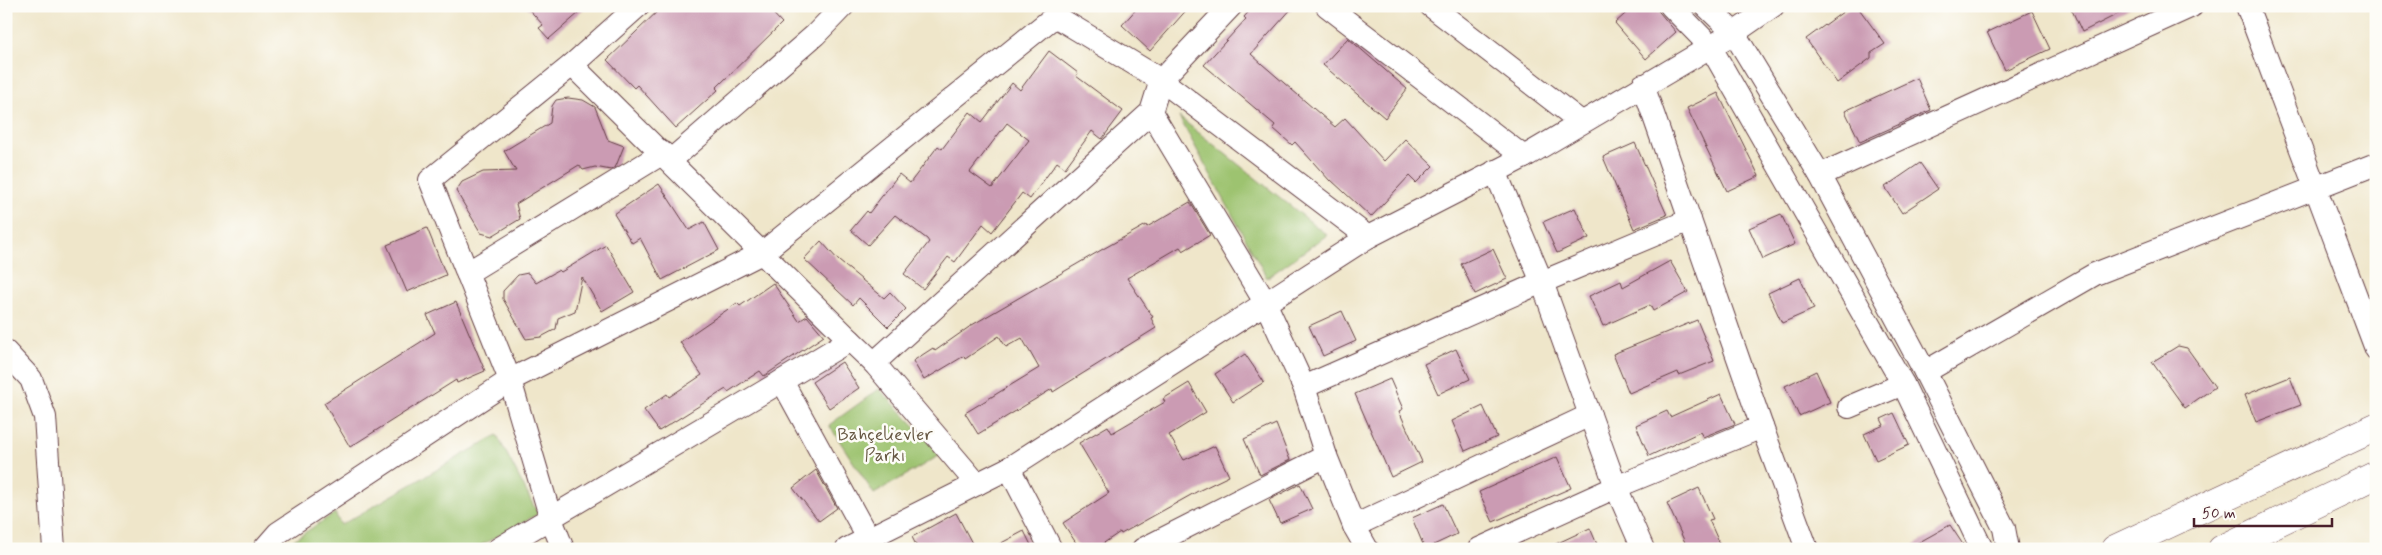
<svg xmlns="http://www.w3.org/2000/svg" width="2382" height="555" viewBox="0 0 2382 555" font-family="Mynerve,sans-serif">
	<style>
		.green { fill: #9dc36f; stroke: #74714d }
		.building { fill: #cb9bb3; fill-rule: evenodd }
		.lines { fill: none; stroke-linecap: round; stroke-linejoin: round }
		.minor-casing { stroke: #633d43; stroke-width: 24 }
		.highway-casing { stroke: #633d43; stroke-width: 29 }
		.minor { stroke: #fff; stroke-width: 22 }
		.highway { stroke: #fff; stroke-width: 28 }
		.labels { text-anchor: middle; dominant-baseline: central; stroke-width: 5; stroke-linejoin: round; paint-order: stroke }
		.park-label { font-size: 18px; fill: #675843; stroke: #fdfcf7 }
	</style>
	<rect width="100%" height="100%" fill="#fdfcf7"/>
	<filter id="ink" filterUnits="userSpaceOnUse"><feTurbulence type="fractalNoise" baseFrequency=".02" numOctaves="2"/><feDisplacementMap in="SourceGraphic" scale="10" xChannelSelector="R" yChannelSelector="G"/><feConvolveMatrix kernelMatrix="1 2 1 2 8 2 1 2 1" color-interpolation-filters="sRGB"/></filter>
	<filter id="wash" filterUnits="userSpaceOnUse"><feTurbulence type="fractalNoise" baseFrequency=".0096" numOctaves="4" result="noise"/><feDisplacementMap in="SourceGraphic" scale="20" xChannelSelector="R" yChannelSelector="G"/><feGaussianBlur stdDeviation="1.12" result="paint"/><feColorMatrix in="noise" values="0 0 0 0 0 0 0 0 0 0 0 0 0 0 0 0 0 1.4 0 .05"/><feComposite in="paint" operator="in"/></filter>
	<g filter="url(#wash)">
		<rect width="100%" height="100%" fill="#efe6ca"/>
		<g class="green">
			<path d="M1179,117L1327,235L1267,278Z"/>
			<path d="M879,389L942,454L874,494L829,425Z"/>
			<path d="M497,435L538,514L474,549H285L295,539L335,513L341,525Z"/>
		</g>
		<g id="blocks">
			<g class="building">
				<path d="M526,6H587L549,39L539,28L543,25Z"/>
				<path d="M663,6H766L782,23L716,88L718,90L676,128L637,85L634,88L607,60Z"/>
				<path d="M1139,6H1190L1150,51L1122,25Z"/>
				<path d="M1254,6H1294L1251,54L1262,64L1335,127L1345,118L1384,161L1405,139L1433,166L1416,183L1409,176L1371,217L1331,180L1330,181L1295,142L1292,145L1273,128L1275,125L1204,65L1246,19L1244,17Z"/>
				<path d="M1634,6H1654L1676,32L1646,59L1615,23Z"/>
				<path d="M1851,6H1857L1885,44L1871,53V58L1837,83L1806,39Z"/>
				<path d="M2070,6H2134L2082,32Z"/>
				<path d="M2032,11L2050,49L2005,70L1987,32Z"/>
				<path d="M1348,38L1407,89L1385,118L1323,65Z"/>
				<path d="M1049,51L1078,73L1076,76L1123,111L1102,139L1092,131L1065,168L1057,162L1030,199L1022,193L992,232L983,224L955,262L948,257L923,289L904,274L929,242L927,239L895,215L868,245L851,230L867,211L869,213L899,174L910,183L938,146L942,149L970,112L982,122L1012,83L1020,90ZM1007,123L1029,140L992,188L970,172Z"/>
				<path d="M1917,78L1931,110L1860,142L1845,111Z"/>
				<path d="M1718,93L1759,176L1727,191L1687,108Z"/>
				<path d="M568,98L583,100L595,107L608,140L624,146L616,166L611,170L595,167L583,170L579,165L516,204L520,219L492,236L481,233L456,191L462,182L483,172L516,171L504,151L550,123L552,106L556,100Z"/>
				<path d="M1635,143L1667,215L1634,229L1603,157Z"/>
				<path d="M1920,163L1938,189L1902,213L1885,187Z"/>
				<path d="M659,184L689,230L704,222L719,250L662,280L640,238L632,243L614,214Z"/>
				<path d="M1190,202L1210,235L1183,251L1180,247L1127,278L1153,317L1151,318L1156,328L1053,392L1052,389L978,434L965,413L1039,368L1022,338L1006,347L999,336L965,359L964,356L924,380L913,361L933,348L935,351L972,325L1103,249L1146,225L1147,227Z"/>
				<path d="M1575,208L1589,238L1557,253L1543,222Z"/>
				<path d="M1781,214L1795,244L1763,259L1749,228Z"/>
				<path d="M427,228L446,275L407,292L387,245Z"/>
				<path d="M821,241L839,261L884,298L890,292L906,309L888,327L859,298L853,305L804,259Z"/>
				<path d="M606,245L634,292L602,311L582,277L575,311L558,318L556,329L541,337L526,339L503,299V291L518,275L528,273L536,283L559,270L561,272Z"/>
				<path d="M1493,249L1507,279L1475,294L1461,264Z"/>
				<path d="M1670,261L1688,292L1653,311L1650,305L1603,326L1589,296L1621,281L1623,287Z"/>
				<path d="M1800,278L1814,309L1782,323L1768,293Z"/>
				<path d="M773,283L799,321L807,316L824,336L764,376L760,371L728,392L726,389L659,431L644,410L667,394L669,397L702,375L680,342L737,303L740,306Z"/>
				<path d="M456,302L485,371L457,383L456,380L350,447L324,403L435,333L427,315Z"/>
				<path d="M1342,311L1356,341L1323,356L1309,326Z"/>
				<path d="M1697,320L1714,361L1679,375L1678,372L1629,393L1613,354Z"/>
				<path d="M2178,346L2187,348L2215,387L2185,408L2152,362Z"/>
				<path d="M1456,349L1470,379L1438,394L1424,364Z"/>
				<path d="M1245,354L1264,382L1233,402L1215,374Z"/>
				<path d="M842,362L859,388L829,408L812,382Z"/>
				<path d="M1816,371L1830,402L1799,416L1785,386Z"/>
				<path d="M2290,377L2301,405L2256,422L2245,395Z"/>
				<path d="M1390,379L1403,409L1399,411L1422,462L1391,477L1355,394Z"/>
				<path d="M1189,383L1206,412L1169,435L1184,460L1215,446L1229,476L1198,491L1121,534L1120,532L1095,549H1080L1063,523L1109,493L1079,443L1108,426L1112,433L1165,402L1163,399Z"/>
				<path d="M1721,394L1735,424L1703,437L1700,432L1649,456L1636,425L1667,411L1670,417Z"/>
				<path d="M1483,406L1497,437L1465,451L1452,421Z"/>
				<path d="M1894,413L1909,445L1876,460L1864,434L1884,425L1881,419Z"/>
				<path d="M1276,424L1290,460L1260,475L1244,439Z"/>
				<path d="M1557,457L1571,488L1493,522L1479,492Z"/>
				<path d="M816,470L837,508L819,521L793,488Z"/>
				<path d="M1300,484L1312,509L1280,523L1269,500Z"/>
				<path d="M1699,488L1713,519L1709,520L1722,549H1688L1667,503Z"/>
				<path d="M1443,504L1457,534L1425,549L1412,518Z"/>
				<path d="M956,513L975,549H918L912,537Z"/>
				<path d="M1950,525L1966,549H1907Z"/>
				<path d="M1590,528L1599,549H1545Z"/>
				<path d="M1024,531L1033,549H990Z"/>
			</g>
		</g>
	</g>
	<g filter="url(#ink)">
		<use href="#blocks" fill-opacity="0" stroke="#633d43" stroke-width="1"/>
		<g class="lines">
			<defs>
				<g id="minor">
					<path d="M1327,6L1524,157"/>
					<path d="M1431,6L1581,122"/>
					<path d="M1671,6L1710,46L1903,384L1982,549"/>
					<path d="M1706,6L1734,33L1820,175L1925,372L2004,528L2008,549"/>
					<path d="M2247,6L2376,349"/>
					<path d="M572,65L638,6"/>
					<path d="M1151,112L1265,302L1304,387L1326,456L1354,526L1367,549"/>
					<path d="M670,161L815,35L843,6"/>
					<path d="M1820,175L2192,6"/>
					<path d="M467,273L663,153"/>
					<path d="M6,352L31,379L45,417L54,549"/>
					<path d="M1925,372L2095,274L2376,164"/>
					<path d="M782,381L850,340L874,363"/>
					<path d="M1304,387L1542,282L1690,220"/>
					<path d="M1849,407L1903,384"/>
					<path d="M1762,427L1807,549"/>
					<path d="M1009,468L1051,549"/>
					<path d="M977,484L874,363L1151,112L1161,80L1231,6"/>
					<path d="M1354,526L1590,415"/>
					<path d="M264,549L278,533L510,380L762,253L1055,16L1161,80L1368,237L1524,157L1734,33L1773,6"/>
					<path d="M498,549L782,381L874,549"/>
					<path d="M563,549L551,519L510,380L430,180L572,65L850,340"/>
					<path d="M847,549L1009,468L1368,237"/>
					<path d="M1143,549L1326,456"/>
					<path d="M1479,549L1616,487L1542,282L1495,171"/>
					<path d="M1643,549L1616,487L1762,427L1643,85"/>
				</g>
				<g id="highway">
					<path d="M2115,549L2376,427"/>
					<path d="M2222,549L2376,475"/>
				</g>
			</defs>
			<use href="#minor" class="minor-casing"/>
			<use href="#highway" class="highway-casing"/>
			<use href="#minor" class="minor"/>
			<use href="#highway" class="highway"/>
		</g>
	</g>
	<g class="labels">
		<g class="park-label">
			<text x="885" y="435">Bahçelievler<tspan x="885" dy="21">Parkı</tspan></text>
		</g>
	</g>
	<rect width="2382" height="555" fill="none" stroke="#fdfcf7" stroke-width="25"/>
	<path d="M2194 518v8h138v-8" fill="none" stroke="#4a1f2b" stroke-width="2.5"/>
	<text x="2202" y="518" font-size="15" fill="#4a1f2b" stroke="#fdfcf7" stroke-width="4" paint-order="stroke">50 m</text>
</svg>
